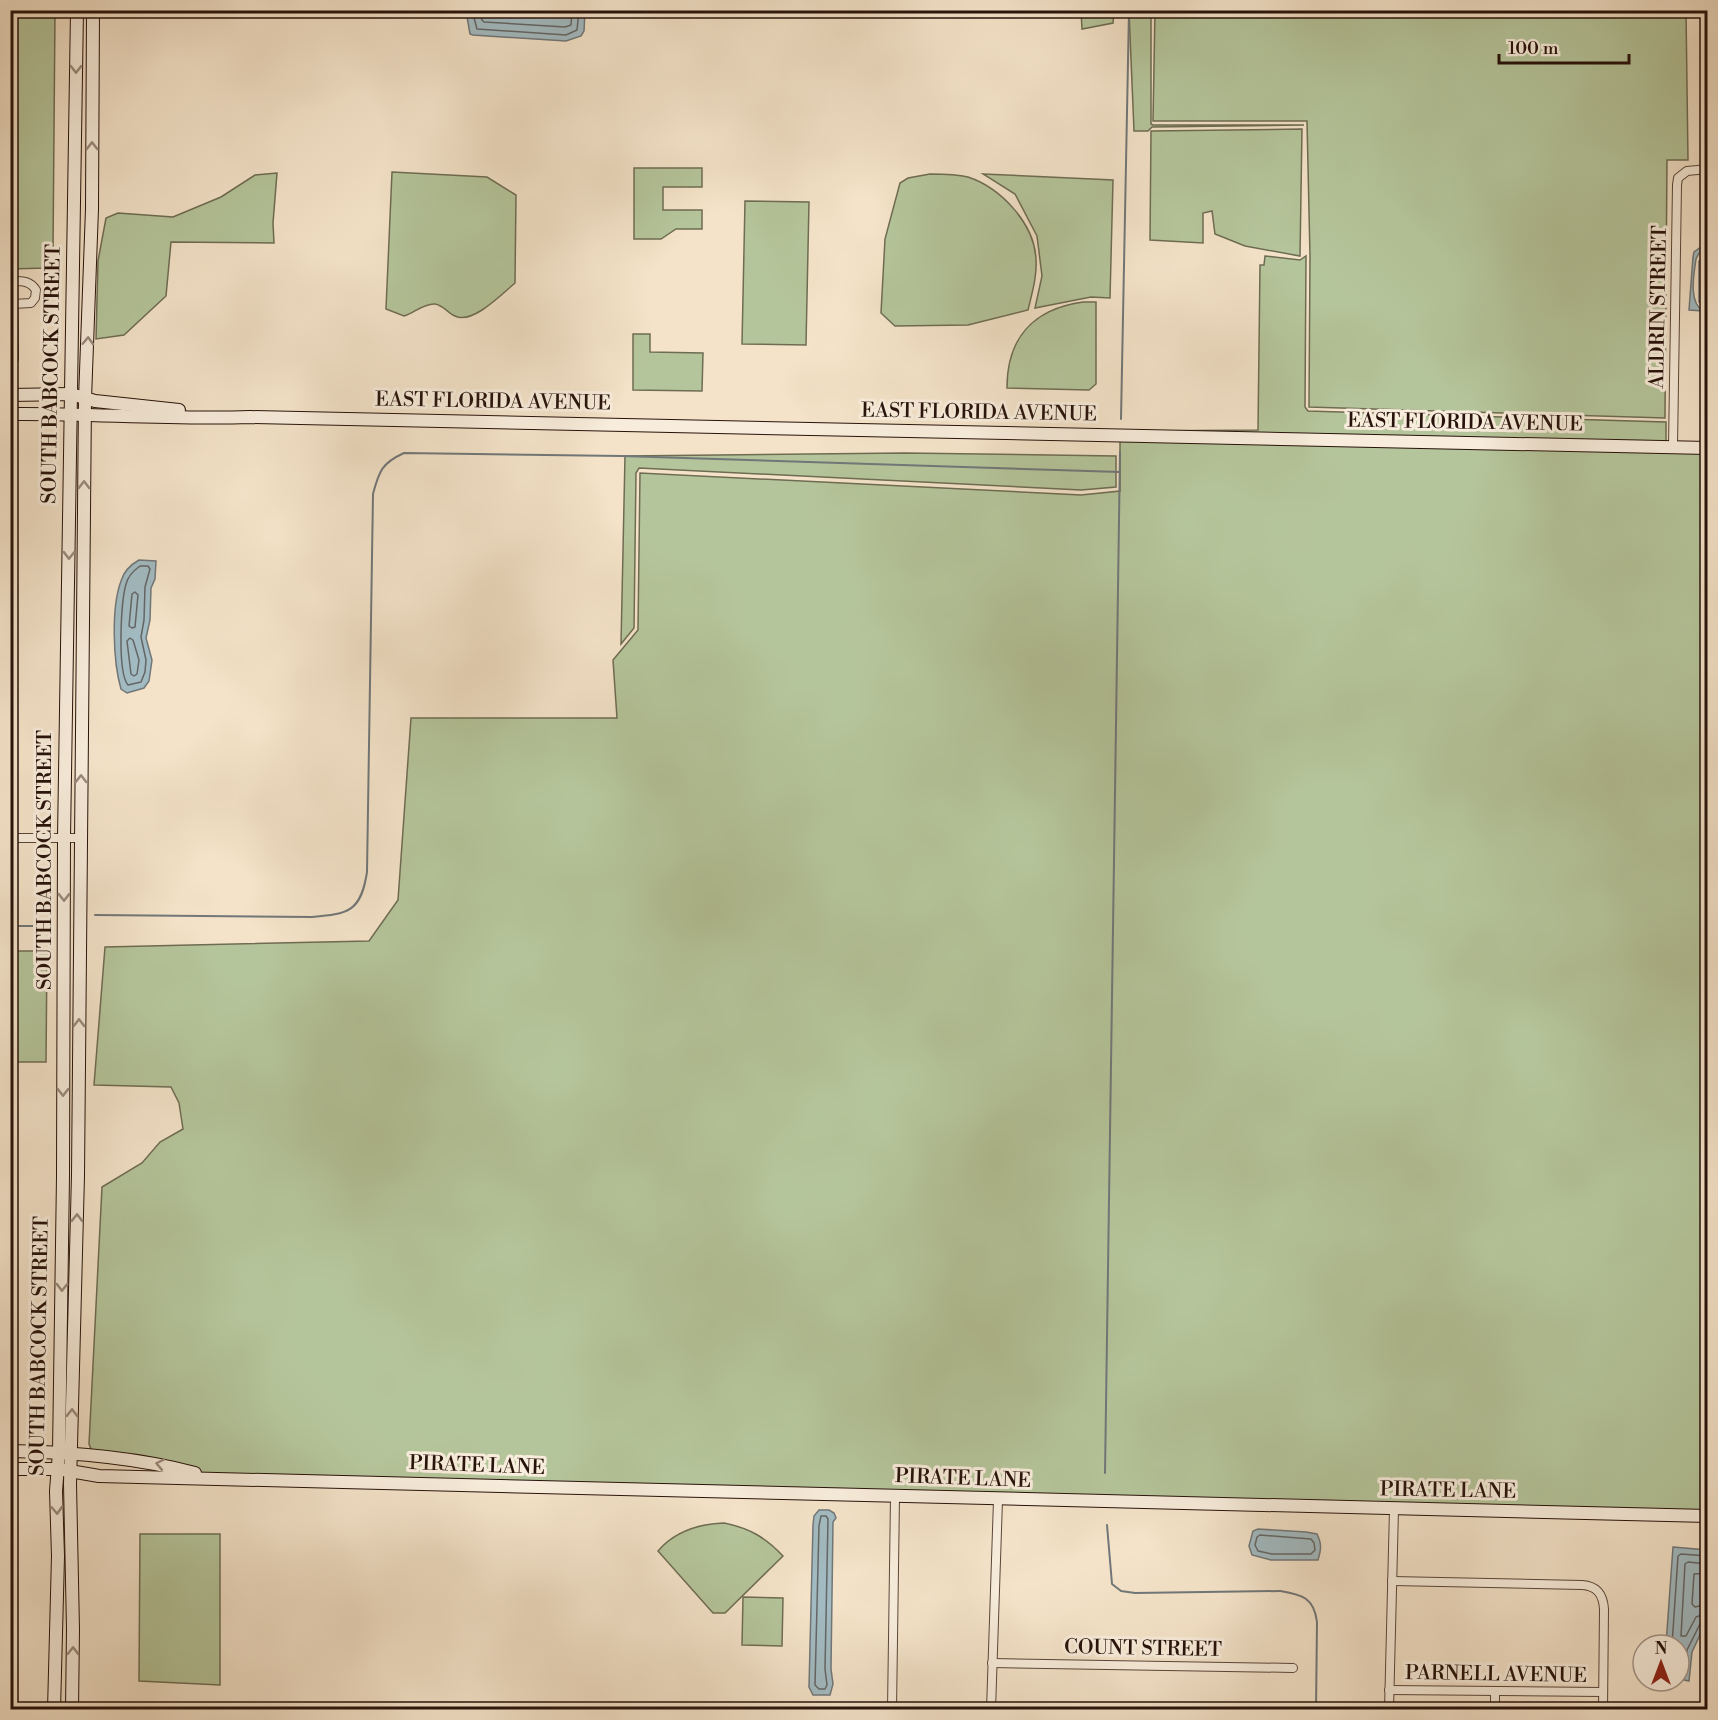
<svg xmlns="http://www.w3.org/2000/svg" width="1718" height="1720" viewBox="0 0 1718 1720" font-family="'Libre Bodoni',serif">
	<style>
		.green { fill: #b5c59b; stroke: #6e6c53; stroke-width: 1.5 }
		.water { fill: #a2bbc2; stroke: #717779; stroke-width: 1.5 }
		.lines { fill: none; stroke-linecap: round; stroke-linejoin: round }
		.shore { stroke: #646666; stroke-width: 1.5 }
		.stream { stroke: #717779; stroke-width: 2 }
		.street-casing { stroke: #5a463a; stroke-width: 10 }
		.secondary-casing { stroke: #27120b; stroke-width: 14 }
		.street { stroke: #f8eddc; stroke-width: 8 }
		.secondary { stroke: #f8eddc; stroke-width: 12 }
		.oneway { stroke: #9a8a7e }
		.labels { text-anchor: middle; dominant-baseline: central; stroke-width: 6; stroke-linejoin: round; paint-order: stroke }
		.street-label { font-size: 20px; fill: #27120b; stroke: #f8eddc }
	</style>
	<rect width="100%" height="100%" fill="#f4e3c9"/>
	<filter id="stains"><feTurbulence type="fractalNoise" baseFrequency=".00333" numOctaves="4"/><feColorMatrix values="0 0 0 0 .2 0 0 0 0 .09 0 0 0 0 .02 0 0 0 .5 -.17"/></filter>
	<radialGradient id="worn" r=".72"><stop offset=".6" stop-color="#630" stop-opacity="0"/><stop offset="1" stop-color="#630" stop-opacity=".3"/></radialGradient>
	<g class="green">
		<path d="M10,11H55L53,250L45,268L11,269Z"/>
		<path d="M1081,11H1114L1113,23L1082,29Z"/>
		<path d="M1129,11H1151V124L1153,125H1304L1152,127L1148,131H1134Z"/>
		<path d="M1155,11H1686L1688,160H1667L1665,418L1309,407L1310,256L1307,121H1153Z"/>
		<path d="M1302,129L1300,256L1245,246L1215,234L1212,211L1203,213V243L1150,240L1151,131Z"/>
		<path d="M634,168H702V187H663V210H702V229H676L661,239H634Z"/>
		<path d="M392,172L487,177L516,195L515,283C502,294 472,325 455,316C448,313 443,305 435,304C424,303 414,313 404,316L386,309Z"/>
		<path d="M277,173L273,223L274,243L171,242L166,296L124,335L96,339L98,261L106,218L118,213L173,217L221,197L255,175Z"/>
		<path d="M930,174C943,174 956,174 968,177C1001,188 1035,224 1036,260C1037,277 1032,293 1028,310L968,325L895,326L881,313L885,239L900,183L908,178Z"/>
		<path d="M983,174L1113,180L1110,298L1091,297L1035,308L1042,276L1037,236L1015,194Z"/>
		<path d="M745,201L809,202L806,345L742,344Z"/>
		<path d="M1265,256L1300,260L1306,256L1305,407L1308,411L1666,422V442L1137,431L1258,430L1260,265H1264Z"/>
		<path d="M1083,302H1096V384L1089,390L1007,388C1007,338 1033,309 1083,302Z"/>
		<path d="M633,334H650V352L703,353L702,391L633,390Z"/>
		<path d="M1120,436L1707,448V1516L217,1478L94,1456L89,1444L102,1187L142,1163L160,1142L183,1129L179,1103L171,1087L94,1085L105,947L369,941L398,900L411,718H617L613,660L638,630L640,473L1081,495L1120,491Z"/>
		<path d="M905,453L1116,456V487L1081,490L639,468L636,473L634,628L621,644L625,456Z"/>
		<path d="M11,951H47L46,1062H11Z"/>
		<path d="M724,1523C749,1528 765,1537 783,1556L725,1613H713L658,1551C675,1531 698,1524 724,1523Z"/>
		<path d="M140,1534H220V1685L139,1681Z"/>
		<path d="M743,1597L783,1598L782,1646L742,1645Z"/>
	</g>
	<g class="water">
		<path d="M466,11H585L584,31L581,36L566,41L473,35L470,34Z"/>
		<path d="M1701,247H1707V249L1699,253L1696,259C1694,274 1688,302 1703,311L1689,310L1693,257L1694,252Z"/>
		<path d="M1707,254H1708L1707,308L1699,302V261Z"/>
		<path d="M139,560L156,561L155,579L151,588L150,620L146,638L152,660L149,681L144,688L127,693L121,689C113,661 111,608 121,581C124,571 130,565 139,560Z"/>
		<path d="M819,1510H829L834,1513L836,1518L833,1522L831,1669L833,1684L830,1695H813L809,1687L813,1525L814,1516Z"/>
		<path d="M1258,1529L1306,1532L1317,1534C1322,1544 1321,1550 1318,1560H1271L1252,1555L1249,1546L1253,1531Z"/>
		<path d="M1673,1547L1707,1550V1620L1692,1652L1689,1681L1679,1679V1645H1666Z"/>
	</g>
	<g class="lines">
		<g class="shore">
			<path d="M472,10L477,29L566,35L577,30L579,10"/>
			<path d="M480,10L482,20L484,22L565,27L571,25L572,10"/>
			<path d="M489,10L492,13L559,17L562,16L563,10"/>
			<path d="M140,566H148L150,569L145,587L144,620L141,637L146,660L145,672L141,682L128,685C117,672 121,602 126,584C128,576 133,571 140,566Z"/>
			<path d="M135,592L138,595L135,627L132,628L129,626L132,594Z"/>
			<path d="M130,638L133,640L139,660L137,674L134,676L131,674L127,641Z"/>
			<path d="M821,1516H826L828,1519L825,1669L827,1685L825,1689H819L815,1685L819,1526Z"/>
			<path d="M1260,1535L1311,1539L1314,1543L1315,1550L1311,1554H1272L1258,1551L1255,1545L1257,1537Z"/>
			<path d="M1708,1564L1688,1562L1685,1564L1681,1636H1686L1696,1617L1708,1613"/>
			<path d="M1708,1573L1694,1574L1692,1604L1695,1607L1708,1604"/>
			<path d="M1672,1645L1678,1556L1681,1554L1708,1556"/>
			<path d="M1679,1674L1684,1672L1687,1650L1700,1624L1708,1621"/>
		</g>
		<g class="stream">
			<path d="M1121,419L1129,10"/>
			<path d="M95,915L312,917C348,914 361,912 367,872L373,494C379,471 382,463 404,453L621,456L1120,472"/>
			<path d="M10,926H39"/>
			<path d="M1105,1473L1120,452"/>
			<path d="M1107,1525L1112,1584L1121,1591L1135,1593L1280,1591C1302,1595 1314,1597 1317,1622L1316,1710"/>
		</g>
		<defs>
			<g id="street">
				<path d="M10,365L14,359L13,281C23,281 30,281 36,290L35,298L31,303L13,304"/>
				<path d="M1673,447L1677,185L1678,178L1687,171L1708,169"/>
				<path d="M10,838H80"/>
				<path d="M1392,1581L1582,1585C1597,1586 1603,1594 1604,1609L1603,1710"/>
				<path d="M992,1663L1293,1668"/>
				<path d="M1389,1690L1603,1692"/>
				<path d="M892,1710L895,1497"/>
				<path d="M991,1710L998,1500"/>
				<path d="M1389,1710L1394,1509"/>
				<path d="M1495,1710V1691"/>
			</g>
			<g id="secondary">
				<path d="M10,395L71,394L95,401L179,410"/>
				<path d="M10,414C90,413 170,420 250,417L1708,448"/>
				<path d="M10,1451C73,1452 135,1457 195,1473"/>
				<path d="M10,1469H58L99,1476L1708,1516"/>
				<path d="M54,1710L58,1556L56,1491L59,1452L63,1176L64,838L77,10"/>
				<path d="M72,1710L73,1629L70,1484L78,1175L85,399L92,209L93,10"/>
			</g>
		</defs>
		<use href="#street" class="street-casing"/>
		<use href="#secondary" class="secondary-casing"/>
		<use href="#street" class="street"/>
		<use href="#secondary" class="secondary"/>
	</g>
	<defs><path id="oneway-chevron" d="M-2-3.5L2.5 0L-2 3.5" fill="none" stroke-width="1.6" stroke-linecap="round" stroke-linejoin="round" transform="scale(1.5)"/></defs>
	<g class="oneway">
		<use href="#oneway-chevron" transform="translate(76 69) rotate(91)"/>
		<use href="#oneway-chevron" transform="translate(92 146) rotate(-90)"/>
		<use href="#oneway-chevron" transform="translate(88 341) rotate(-88)"/>
		<use href="#oneway-chevron" transform="translate(84 485) rotate(-89)"/>
		<use href="#oneway-chevron" transform="translate(69 555) rotate(91)"/>
		<use href="#oneway-chevron" transform="translate(81 779) rotate(-89)"/>
		<use href="#oneway-chevron" transform="translate(64 897) rotate(90)"/>
		<use href="#oneway-chevron" transform="translate(79 1023) rotate(-90)"/>
		<use href="#oneway-chevron" transform="translate(63 1092) rotate(90)"/>
		<use href="#oneway-chevron" transform="translate(77 1218) rotate(-89)"/>
		<use href="#oneway-chevron" transform="translate(62 1287) rotate(91)"/>
		<use href="#oneway-chevron" transform="translate(72 1413) rotate(-89)"/>
		<use href="#oneway-chevron" transform="translate(160 1464) rotate(-168)"/>
		<use href="#oneway-chevron" transform="translate(57 1510) rotate(88)"/>
		<use href="#oneway-chevron" transform="translate(73 1651) rotate(-89)"/>
	</g>
	<g class="labels">
		<g class="street-label">
			<text transform="translate(1659 307) rotate(-89)">ALDRIN STREET</text>
			<text transform="translate(52 374) rotate(-89)">SOUTH BABCOCK STREET</text>
			<text transform="translate(493 402) rotate(1)">EAST FLORIDA AVENUE</text>
			<text transform="translate(979 413) rotate(1)">EAST FLORIDA AVENUE</text>
			<text transform="translate(1465 423) rotate(1)">EAST FLORIDA AVENUE</text>
			<text transform="translate(45 860) rotate(-90)">SOUTH BABCOCK STREET</text>
			<text transform="translate(40 1346) rotate(-89)">SOUTH BABCOCK STREET</text>
			<text transform="translate(477 1466) rotate(2)">PIRATE LANE</text>
			<text transform="translate(963 1479) rotate(2)">PIRATE LANE</text>
			<text transform="translate(1448 1491) rotate(1)">PIRATE LANE</text>
			<text transform="translate(1143 1649) rotate(1)">COUNT STREET</text>
			<text transform="translate(1496 1675) rotate(1)">PARNELL AVENUE</text>
		</g>
	</g>
	<rect width="1718" height="1720" fill="none" stroke="#f4e3c9" stroke-width="36"/>
	<rect x="12" y="12" width="1694" height="1696" fill="none" stroke="#27120b" stroke-width="3"/>
	<rect x="18" y="18" width="1682" height="1684" fill="none" stroke="#27120b" stroke-width="1.5"/>
	<g transform="translate(1661 1663)"><circle r="28" fill="#f8eddc" stroke="#a49588" stroke-width="1.5"/>
	<path d="M0-4.5L10 22L0 15L-10 22Z" fill="#8f2418"/>
	<text y="-9" font-size="16" font-weight="bold" text-anchor="middle" fill="#27120b">N</text>
	</g>
	<path d="M1499 54v9h130v-9" fill="none" stroke="#27120b" stroke-width="3"/>
	<text x="1508" y="54" font-size="18" fill="#27120b" stroke="#f8eddc" stroke-width="4.5" paint-order="stroke">100 m</text>
	<rect width="100%" height="100%" filter="url(#stains)"/>
	<rect width="100%" height="100%" fill="url(#worn)"/>
</svg>
